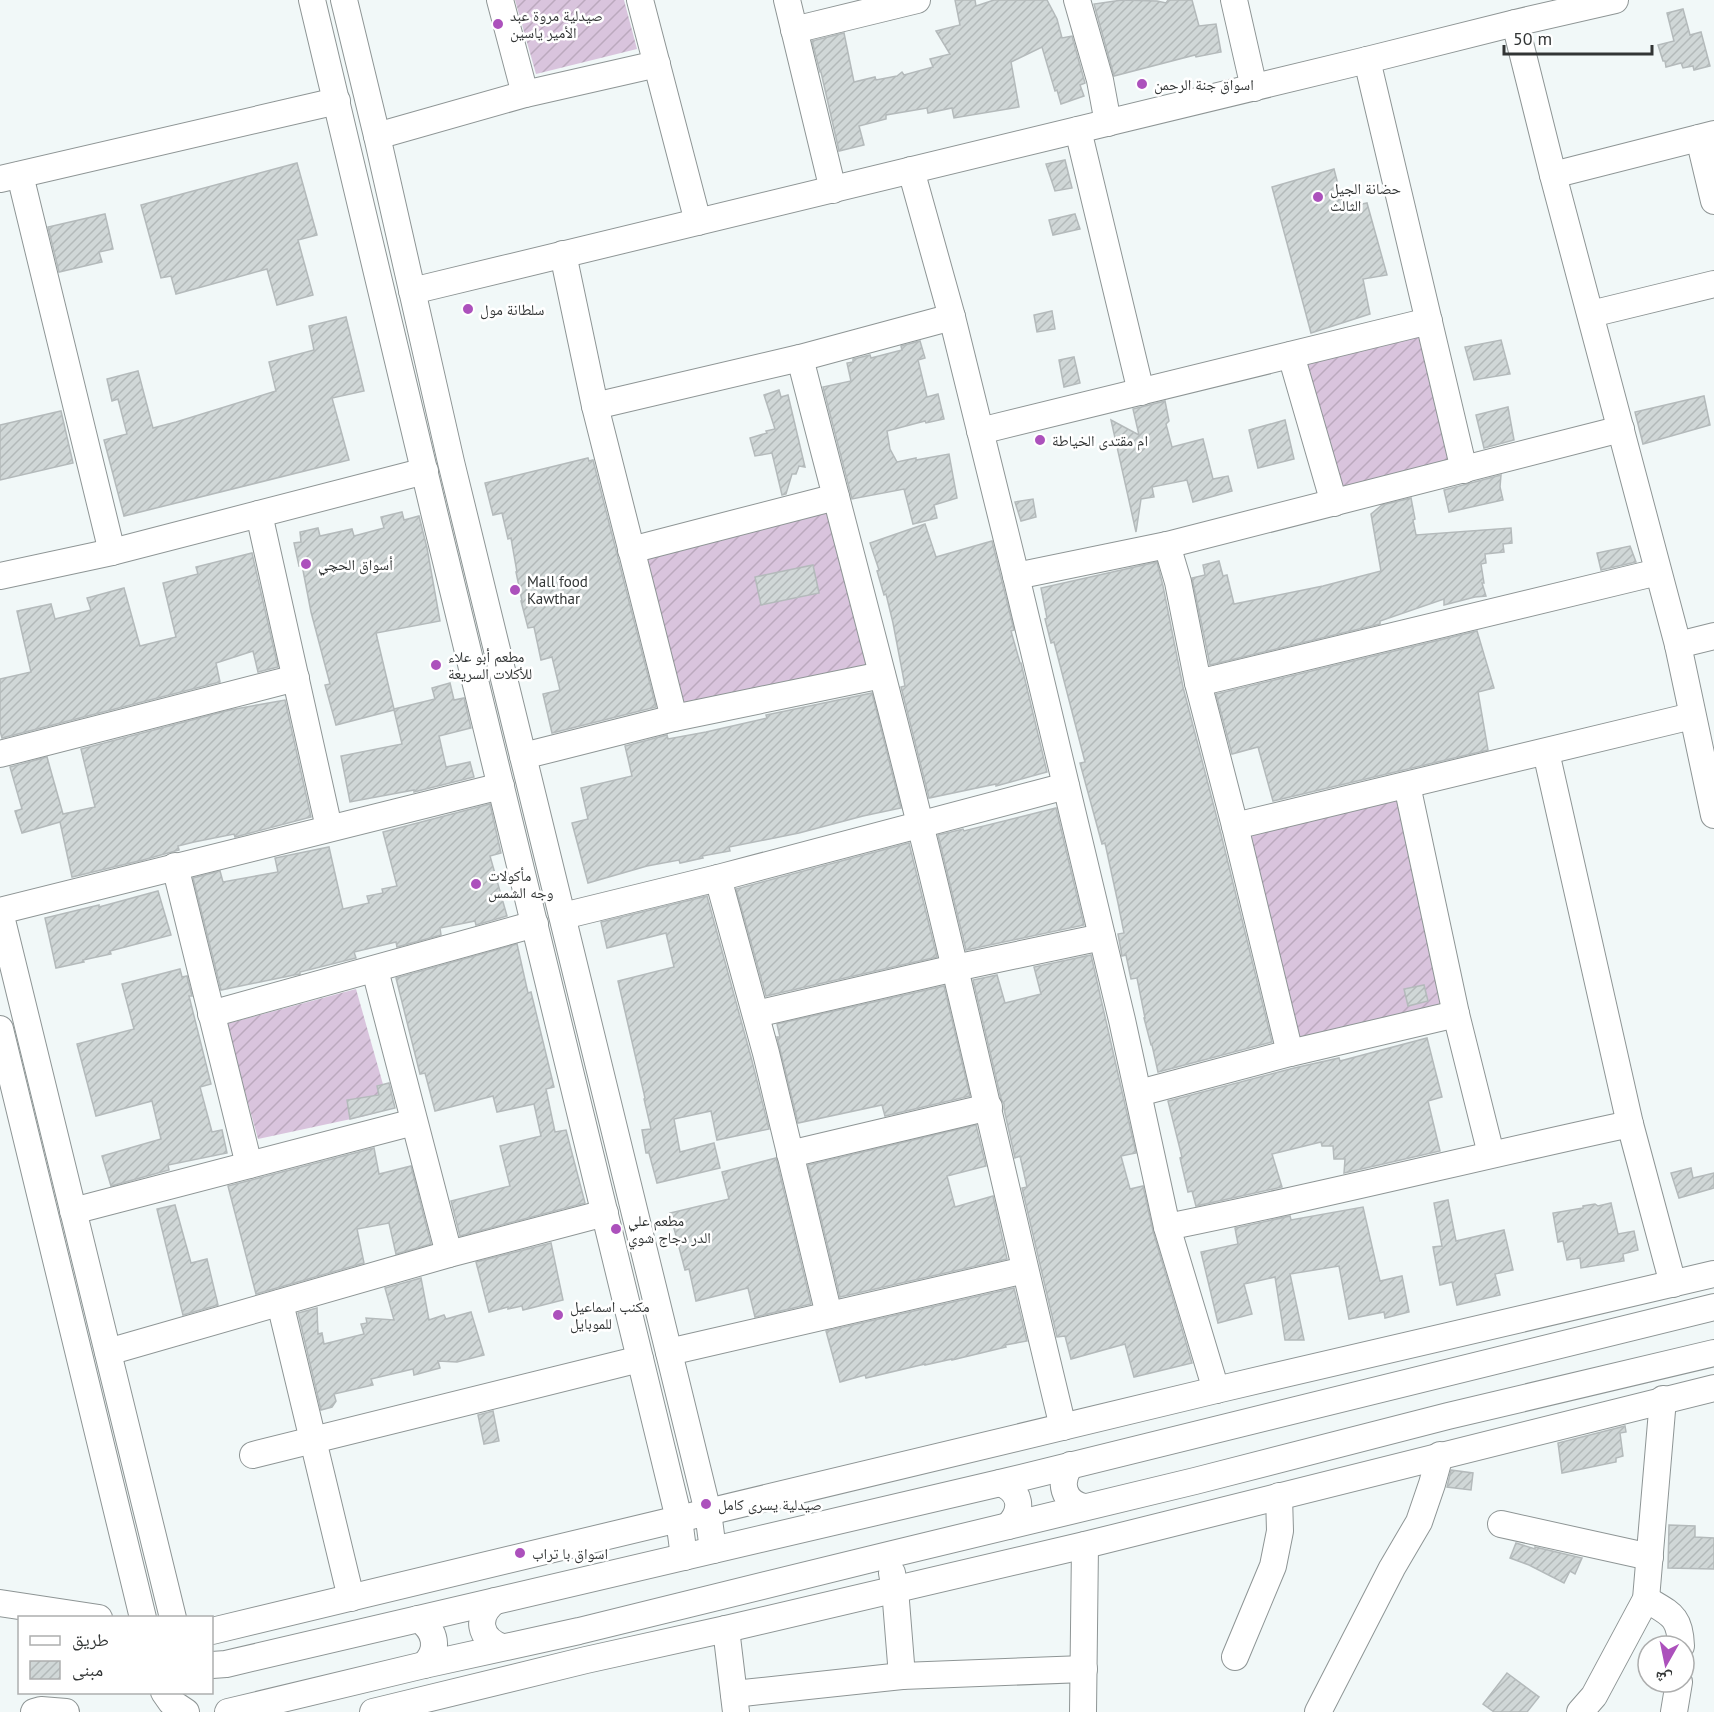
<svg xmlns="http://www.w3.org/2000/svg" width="1714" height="1712" viewBox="0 0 1714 1712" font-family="'PT Sans','Noto Naskh Arabic',sans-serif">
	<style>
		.garden { fill: url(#garden-furrows) }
		.building { fill: url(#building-hatch); stroke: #b4babb; stroke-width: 1.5 }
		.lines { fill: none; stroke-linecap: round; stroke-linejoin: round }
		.minor-casing { stroke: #8e9595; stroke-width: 28 }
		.minor { stroke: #fff; stroke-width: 26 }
		.poi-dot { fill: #ac51bc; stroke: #fff; stroke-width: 2 }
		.labels { text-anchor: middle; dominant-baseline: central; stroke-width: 5; stroke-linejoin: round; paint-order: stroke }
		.poi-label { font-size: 15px; fill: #323535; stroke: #fff; text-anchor: start }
	</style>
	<defs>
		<pattern id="garden-furrows" width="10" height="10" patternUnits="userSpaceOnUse" patternTransform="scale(1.5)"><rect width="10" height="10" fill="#d9c4dd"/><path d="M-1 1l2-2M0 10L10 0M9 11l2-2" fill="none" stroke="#bba9be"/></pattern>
		<pattern id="building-hatch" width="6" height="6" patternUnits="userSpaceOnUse" patternTransform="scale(1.5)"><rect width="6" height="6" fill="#d0d7d7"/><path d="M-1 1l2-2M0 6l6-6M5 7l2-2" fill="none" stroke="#b3b9b9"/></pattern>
	</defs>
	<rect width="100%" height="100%" fill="#f1f8f8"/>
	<g class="garden">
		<path d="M515,0H624L637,49L536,74Z"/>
		<path d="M1420,333L1453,463L1342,492L1304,362Z"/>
		<path d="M831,508L871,669L683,715L643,554Z"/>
		<path d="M1402,791L1446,1006L1295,1045L1240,831Z"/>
		<path d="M356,989L390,1109L365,1116L258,1139L226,1024Z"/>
	</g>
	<g class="building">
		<path d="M955,0H975L976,6L994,0H1047L1057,19L1062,38L1072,36L1085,83L1080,85L1084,96L1061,104L1057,90L1055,91L1042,47L1011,62L1019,107L954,118L952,108L928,113L927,108L886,115V119L859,126L864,145L839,151L821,72H820L812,41L844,33L854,82L875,77L876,80L897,76L902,72L904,75L933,67L930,59L950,54L936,31L960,25Z"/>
		<path d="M1122,0L1157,1L1166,3L1168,0H1192L1199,26L1216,24L1221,52L1196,57L1195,55L1114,76L1094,4Z"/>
		<path d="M1683,9L1690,35L1701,32L1710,66L1694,70L1693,66L1683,68L1681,63L1666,67L1665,61H1663L1658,45L1674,41L1667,13Z"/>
		<path d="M1065,160L1072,188L1055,191L1046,164Z"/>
		<path d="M297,163L317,235L298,240L313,295L277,305L267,269L176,294L171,276L161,278L141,205Z"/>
		<path d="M1334,169L1344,208L1367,203L1387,275L1363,279L1370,314L1311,333L1272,187Z"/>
		<path d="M105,214L113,249L99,252L102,262L59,272L48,227Z"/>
		<path d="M1075,214L1080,229L1053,235L1049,220Z"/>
		<path d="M1052,311L1055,329L1037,332L1034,315Z"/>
		<path d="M346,317L364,391L332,398L349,460L124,516L104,440L127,434L118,399L112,401L107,379L138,371L153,428L176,422L276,391L269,362L314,350L309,326Z"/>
		<path d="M1501,340L1510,374L1474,380L1465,347Z"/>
		<path d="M920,341L925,358L918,360L927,397L938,394L944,419L926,423L925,421L887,431L890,449L897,462L916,458V460L949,454L957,498L934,505L937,518L913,524L904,489L852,499L823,387L851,381L847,363L853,362V359L870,355L871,358L902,350L901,346Z"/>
		<path d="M1074,357L1080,383L1064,387L1059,360Z"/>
		<path d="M779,390L781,397L788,395L805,467L799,466L796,474H792L786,494L782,495L772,453L755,456L750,438L767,433L766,431L775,429L764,395Z"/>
		<path d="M1704,396L1710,425L1643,444L1635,412Z"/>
		<path d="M1165,401L1169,421L1166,424L1172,447L1203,439L1213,479L1228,476L1232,491L1193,502L1187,480L1152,487L1154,497L1141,499L1136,532L1111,420L1139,435L1133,409Z"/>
		<path d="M1508,407L1514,440L1484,448L1476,415Z"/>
		<path d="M61,411L73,463L0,480V425Z"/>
		<path d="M1285,420L1294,459L1258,468L1249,430Z"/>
		<path d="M588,458L589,461L593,460L656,707L552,733L543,694L560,690L552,657L541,660L534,627L528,628L521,601H522L516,572H517L511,538L508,539L502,513L493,515L485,483Z"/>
		<path d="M1501,475L1500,487L1503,500L1449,512L1444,490Z"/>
		<path d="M1411,498L1415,519L1413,520L1416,535L1511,528L1512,543L1503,544L1504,552L1485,554L1486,563L1481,564L1484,583H1482L1486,596L1475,597L1444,605V599L1380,621V624L1210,665L1192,578L1205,575L1203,565L1219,561L1223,576L1227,575L1234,604L1323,586L1381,571L1371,514L1382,505Z"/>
		<path d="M1033,499L1036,517L1021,521L1015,502Z"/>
		<path d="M402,512L404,520L419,516L427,548L440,621L376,633L394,709L435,699L432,688L450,683L454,700L464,698L471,728L439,736L446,767L470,762L474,777L414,792V790L350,802L341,756L402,744L394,710L336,725L325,685L330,684L311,612L302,565L299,566L294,543L301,542L300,532L318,528L320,536L352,529L354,536L384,528L381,517Z"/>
		<path d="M925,524L936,557L992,541L1014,630L1011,631L1020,663H1021L1047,772L996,786V784L929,798L901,687L905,686L893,623L886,594L884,595L877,571L879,570L870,543Z"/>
		<path d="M1630,546L1636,562L1601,570L1597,553Z"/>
		<path d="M252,553L278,667L258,672L253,651L216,663L220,682L2,738L0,731V679L31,672L17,611L51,604L55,619L91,610L87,598L124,588L140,646L176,637L163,583L198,574L196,567Z"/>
		<path d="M1157,562L1163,586L1183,687L1220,830L1272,1042L1158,1072L1152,1045H1151L1144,1018H1145L1137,978L1131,979L1126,955L1122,956L1118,934L1124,933L1118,903L1105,843L1102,844L1080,763L1085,762L1054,642L1051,643L1045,619L1047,618L1041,588Z"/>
		<path d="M813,565L819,593L761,605L755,577Z"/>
		<path d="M1477,631L1494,688L1478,692L1488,750L1273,801L1258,747L1232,754L1216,694Z"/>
		<path d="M872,693L901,808L863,816L799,833L729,847L730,851L702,856L703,858L680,863L679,860L647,866L588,883L572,823L588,819L581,788L632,776L625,746L667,735L668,739L706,732L767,718L766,715Z"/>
		<path d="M285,700L311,817L239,836L235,837L234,834L194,842L178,846L179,850L143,860L72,877L60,822L22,833L15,811L22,809L10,767L47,757L63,814L95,807L81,749L230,710Z"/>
		<path d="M490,804L501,853L490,856L507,916L476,925L475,921L440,928L441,935L397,947L396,942L354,952L356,958L300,972V974L294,975L221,990L193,878L220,871L223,882L278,872L275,858L329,847L343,909L369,903L367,896L383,893L382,889L397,886L383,832Z"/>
		<path d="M1056,808L1084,925L966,950L938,835L963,829L964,831Z"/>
		<path d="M909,843L937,957L766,996L736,889Z"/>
		<path d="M158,891L171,935L110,951L111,954L83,960L84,962L56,968L45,918L99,905V907Z"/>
		<path d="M707,896L751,1057L769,1129L717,1140L711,1111L674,1119L680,1152L714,1143L720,1168L657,1183L649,1153H646L642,1130L651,1129L644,1099L645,1098L618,981L674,967L666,933L607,948L601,922Z"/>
		<path d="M517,944L528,993L531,992L554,1087L546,1089L555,1132L566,1130L585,1203L460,1236L451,1201L510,1186L500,1146L541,1136L534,1104L497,1112L493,1096L435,1111L425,1073L420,1074L396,978Z"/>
		<path d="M1091,955L1136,1153L1121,1156L1130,1189L1143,1186L1153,1231L1192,1363L1134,1377L1125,1344L1071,1359L1065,1336L1057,1337L1022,1188L1027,1187L1020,1156L1015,1158L1004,1109V1104L1001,1099L973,980L997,975L1005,1003L1041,994L1034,967Z"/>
		<path d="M180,969L182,977L187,976L192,996H189L211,1084L200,1087L212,1132L222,1130L227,1153L168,1165L169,1170L111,1186L102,1156L161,1139L152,1101L96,1116L77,1044L134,1029L122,984Z"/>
		<path d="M1424,985L1428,1001L1408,1006L1404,989Z"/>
		<path d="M944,986L970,1096L885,1116L882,1105L798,1123L777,1037H780L777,1024Z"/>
		<path d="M1427,1038L1442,1097L1428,1101L1440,1151L1344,1173L1345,1159H1334L1333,1146H1322L1321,1142L1272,1154L1282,1187L1196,1206L1192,1191L1188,1192L1180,1158L1182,1157L1168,1101L1294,1068L1339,1058L1340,1061Z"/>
		<path d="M389,1083L395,1108L350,1119L347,1100L379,1095L377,1086Z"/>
		<path d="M976,1125L986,1166L947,1176L955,1207L993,1196L1007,1259L840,1297L808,1165Z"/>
		<path d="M374,1148L379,1174L411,1166L431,1244L396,1254L389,1223L357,1229L364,1263L256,1294L228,1186Z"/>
		<path d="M776,1158L811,1304L755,1317L748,1288L696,1301L689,1269L685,1270L670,1213L729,1199L722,1172Z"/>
		<path d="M1691,1168L1693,1178L1714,1173V1188L1679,1198L1671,1173Z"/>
		<path d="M1448,1200L1456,1241L1504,1230L1513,1270L1495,1274L1500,1295L1457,1305L1452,1282L1440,1285L1433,1247L1442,1246L1434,1203Z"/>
		<path d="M1611,1203L1618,1234L1634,1231L1638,1250L1623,1254L1624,1261L1581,1268L1580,1258L1567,1260L1563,1241L1558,1242L1553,1213L1583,1208V1206L1595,1204L1598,1206Z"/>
		<path d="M175,1205L191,1263L207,1259L218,1305L183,1315L157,1209Z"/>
		<path d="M1363,1207L1380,1281L1402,1276L1409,1312L1385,1318L1384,1312L1349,1319L1339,1266L1290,1274L1304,1340H1285L1275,1277L1244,1284L1252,1314L1218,1323L1201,1252L1238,1244L1235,1228L1290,1216L1291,1220Z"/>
		<path d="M551,1243L563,1300L523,1310L522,1306L508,1309V1307L489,1312L476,1262Z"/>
		<path d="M421,1278L429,1320L444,1315L446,1319L471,1312L484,1355L457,1362L438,1361L440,1368L414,1375L413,1369L371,1379L373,1385L334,1394L336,1401L332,1407L321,1410L298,1313L317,1308L318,1334L322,1333L324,1344L364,1334L361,1324L367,1323L366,1318L394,1320L385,1288Z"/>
		<path d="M1014,1288L1027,1341L1005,1345L1006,1347L952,1360V1359L925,1365V1364L866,1378L865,1375L840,1382L826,1331Z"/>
		<path d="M493,1411L499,1441L484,1444L478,1415Z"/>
		<path d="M1625,1426L1626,1432L1620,1433L1623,1456L1616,1458V1462L1562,1473L1558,1443Z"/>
		<path d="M1451,1470L1473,1473L1471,1490L1447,1487Z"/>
		<path d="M1669,1525L1695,1526V1537L1714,1538V1569L1668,1568Z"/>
		<path d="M1516,1543L1535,1549V1547L1582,1558L1575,1574L1570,1571L1564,1583L1529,1565L1510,1558Z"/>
		<path d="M1507,1673L1539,1697L1527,1712H1494L1483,1704Z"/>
	</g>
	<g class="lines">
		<defs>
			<g id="minor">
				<path d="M312,0L435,516L679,1519L684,1557"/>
				<path d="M344,0L377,136L451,462L708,1512L713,1550"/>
				<path d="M500,0L525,94"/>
				<path d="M640,0L698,222"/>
				<path d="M787,0L833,190"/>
				<path d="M1077,0L1100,80L1108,123"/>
				<path d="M1234,0L1254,88"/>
				<path d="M1515,23L1553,175L1678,645L1714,815"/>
				<path d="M794,30L917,0"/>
				<path d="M1367,60L1464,470"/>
				<path d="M1078,130L1141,392"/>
				<path d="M377,136L525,94L657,64"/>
				<path d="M1699,138L1714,201"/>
				<path d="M911,170L952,317L1016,576L1122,1020L1167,1227L1216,1390"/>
				<path d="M20,175L112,552"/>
				<path d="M1553,175L1714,134"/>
				<path d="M0,179L337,101"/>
				<path d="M563,254L595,406L674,718"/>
				<path d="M412,291L1367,60L1515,23L1615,0"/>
				<path d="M1591,314L1714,284"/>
				<path d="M1291,355L1334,503"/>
				<path d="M800,358C840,514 882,669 920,824C970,1025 1014,1226 1063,1427"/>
				<path d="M595,406L800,358L952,317"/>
				<path d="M980,431L1429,321"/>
				<path d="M259,514L329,828"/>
				<path d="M1167,545L1178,582L1198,683L1235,826L1290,1053"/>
				<path d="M631,550L836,497"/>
				<path d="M0,576L112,552L425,471"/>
				<path d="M1016,576L1167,545L1621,429"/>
				<path d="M1678,645L1714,636"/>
				<path d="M1198,683L1658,572"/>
				<path d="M1546,752L1630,1124L1673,1284"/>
				<path d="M0,754L296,678"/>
				<path d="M523,756L674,718L882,675"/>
				<path d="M1407,785L1456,1014L1491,1154"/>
				<path d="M1235,826L1692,716"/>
				<path d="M175,866L249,1165"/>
				<path d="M718,878L766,1053L829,1315"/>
				<path d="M0,911L501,786"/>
				<path d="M0,912L173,1618"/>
				<path d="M563,916L718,878L1066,786"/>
				<path d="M375,970L449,1254"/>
				<path d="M211,1014L535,924"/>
				<path d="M756,1014L955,968L1102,937"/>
				<path d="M0,1029L143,1618"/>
				<path d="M1139,1093L1290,1053L1456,1014"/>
				<path d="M790,1154L989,1107"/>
				<path d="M73,1211L414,1122"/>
				<path d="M1167,1227C1322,1196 1476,1157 1630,1124"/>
				<path d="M280,1303L351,1598"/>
				<path d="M108,1352L449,1254L605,1213"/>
				<path d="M669,1352L1025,1270"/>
				<path d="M253,1455L640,1359"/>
				<path d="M1071,1465C1058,1482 1063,1502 1084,1507"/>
				<path d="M1000,1483C1021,1491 1024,1510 1008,1526"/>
				<path d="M1501,1524L1650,1557"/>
				<path d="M892,1573L895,1589L902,1676"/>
				<path d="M1646,1599C1670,1614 1680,1615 1681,1646"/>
				<path d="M495,1601C475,1616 479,1639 502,1647"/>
				<path d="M0,1603L99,1618"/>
				<path d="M418,1619C436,1630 440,1650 424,1665"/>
				<path d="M726,1629L736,1712"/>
				<path d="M212,1631L1216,1390L1714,1274"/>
				<path d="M1235,1657L1273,1566L1280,1531L1279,1496"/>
				<path d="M212,1665L226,1664L1000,1483L1714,1307"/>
				<path d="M164,1692L171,1702L186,1712"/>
				<path d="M734,1694L902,1676L1084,1669"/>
				<path d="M34,1712L41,1710L66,1712"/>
				<path d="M228,1712L424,1665L579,1631L888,1555L1195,1481L1448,1416L1714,1353"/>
				<path d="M373,1712L586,1660L726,1629L1085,1545L1714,1388"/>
				<path d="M1083,1712L1085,1545"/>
				<path d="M1318,1712L1392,1568L1419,1522L1432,1484L1440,1455"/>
				<path d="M1580,1712L1594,1696L1646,1599L1663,1399"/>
				<path d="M1674,1712L1679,1682"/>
			</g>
		</defs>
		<use href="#minor" class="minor-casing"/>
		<use href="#minor" class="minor"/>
	</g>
	<g class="poi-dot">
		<circle cx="498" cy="24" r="6"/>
		<circle cx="1142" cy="84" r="6"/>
		<circle cx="1318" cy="197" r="6"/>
		<circle cx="468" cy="309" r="6"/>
		<circle cx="1040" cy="440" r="6"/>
		<circle cx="306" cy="564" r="6"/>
		<circle cx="515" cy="590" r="6"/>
		<circle cx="436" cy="665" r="6"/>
		<circle cx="476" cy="884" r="6"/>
		<circle cx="616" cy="1229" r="6"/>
		<circle cx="558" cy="1315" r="6"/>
		<circle cx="706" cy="1504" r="6"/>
		<circle cx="520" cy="1553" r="6"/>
	</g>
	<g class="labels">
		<g class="poi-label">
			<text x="510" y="15">صيدلية مروة عبد<tspan x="510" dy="17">الأمير ياسين</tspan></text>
			<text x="1154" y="84">اسواق جنة الرحمن</text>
			<text x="1330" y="188">حضانة الجيل<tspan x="1330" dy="17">الثالث</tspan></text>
			<text x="480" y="309">سلطانة مول</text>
			<text x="1052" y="440">ام مقتدى الخياطة</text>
			<text x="318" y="564">أسواق الحچي</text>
			<text x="527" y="581">Mall food<tspan x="527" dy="17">Kawthar</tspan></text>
			<text x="448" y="656">مطعم أبو علاء<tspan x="448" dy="17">للأكلات السريعة</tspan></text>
			<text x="488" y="875">مأكولات<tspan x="488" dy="17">وجه الشمس</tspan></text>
			<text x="628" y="1220">مطعم علي<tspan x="628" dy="17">الدر دجاج شوي</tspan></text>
			<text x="570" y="1306">مكنب اسماعيل<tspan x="570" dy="17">للموبايل</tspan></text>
			<text x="718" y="1504">صيدلية يسرى كامل</text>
			<text x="532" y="1553">اسواق با تراب</text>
		</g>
	</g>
	<rect x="18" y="1616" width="195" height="78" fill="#ffffff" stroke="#adaeae" stroke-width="1.5"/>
	<rect x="30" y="1636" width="30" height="9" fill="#ffffff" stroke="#adaeae" stroke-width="1.5"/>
	<text x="72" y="1646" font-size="18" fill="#323535">طريق</text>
	<rect x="30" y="1661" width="30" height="18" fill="url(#building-hatch)" stroke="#adaeae" stroke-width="1.5"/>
	<text x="72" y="1676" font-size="18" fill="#323535">مبنى</text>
	<g transform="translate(1666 1664) rotate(189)"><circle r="28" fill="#ffffff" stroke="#adaeae" stroke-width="1.5"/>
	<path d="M0-4.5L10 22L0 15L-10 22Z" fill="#ac51bc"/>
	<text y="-9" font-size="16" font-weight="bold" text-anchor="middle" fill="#323535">ش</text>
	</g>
	<path d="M1504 45v9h148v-9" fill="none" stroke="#323535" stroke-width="3"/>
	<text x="1513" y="45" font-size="18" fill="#323535" stroke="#ffffff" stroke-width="4.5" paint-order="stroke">50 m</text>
</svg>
